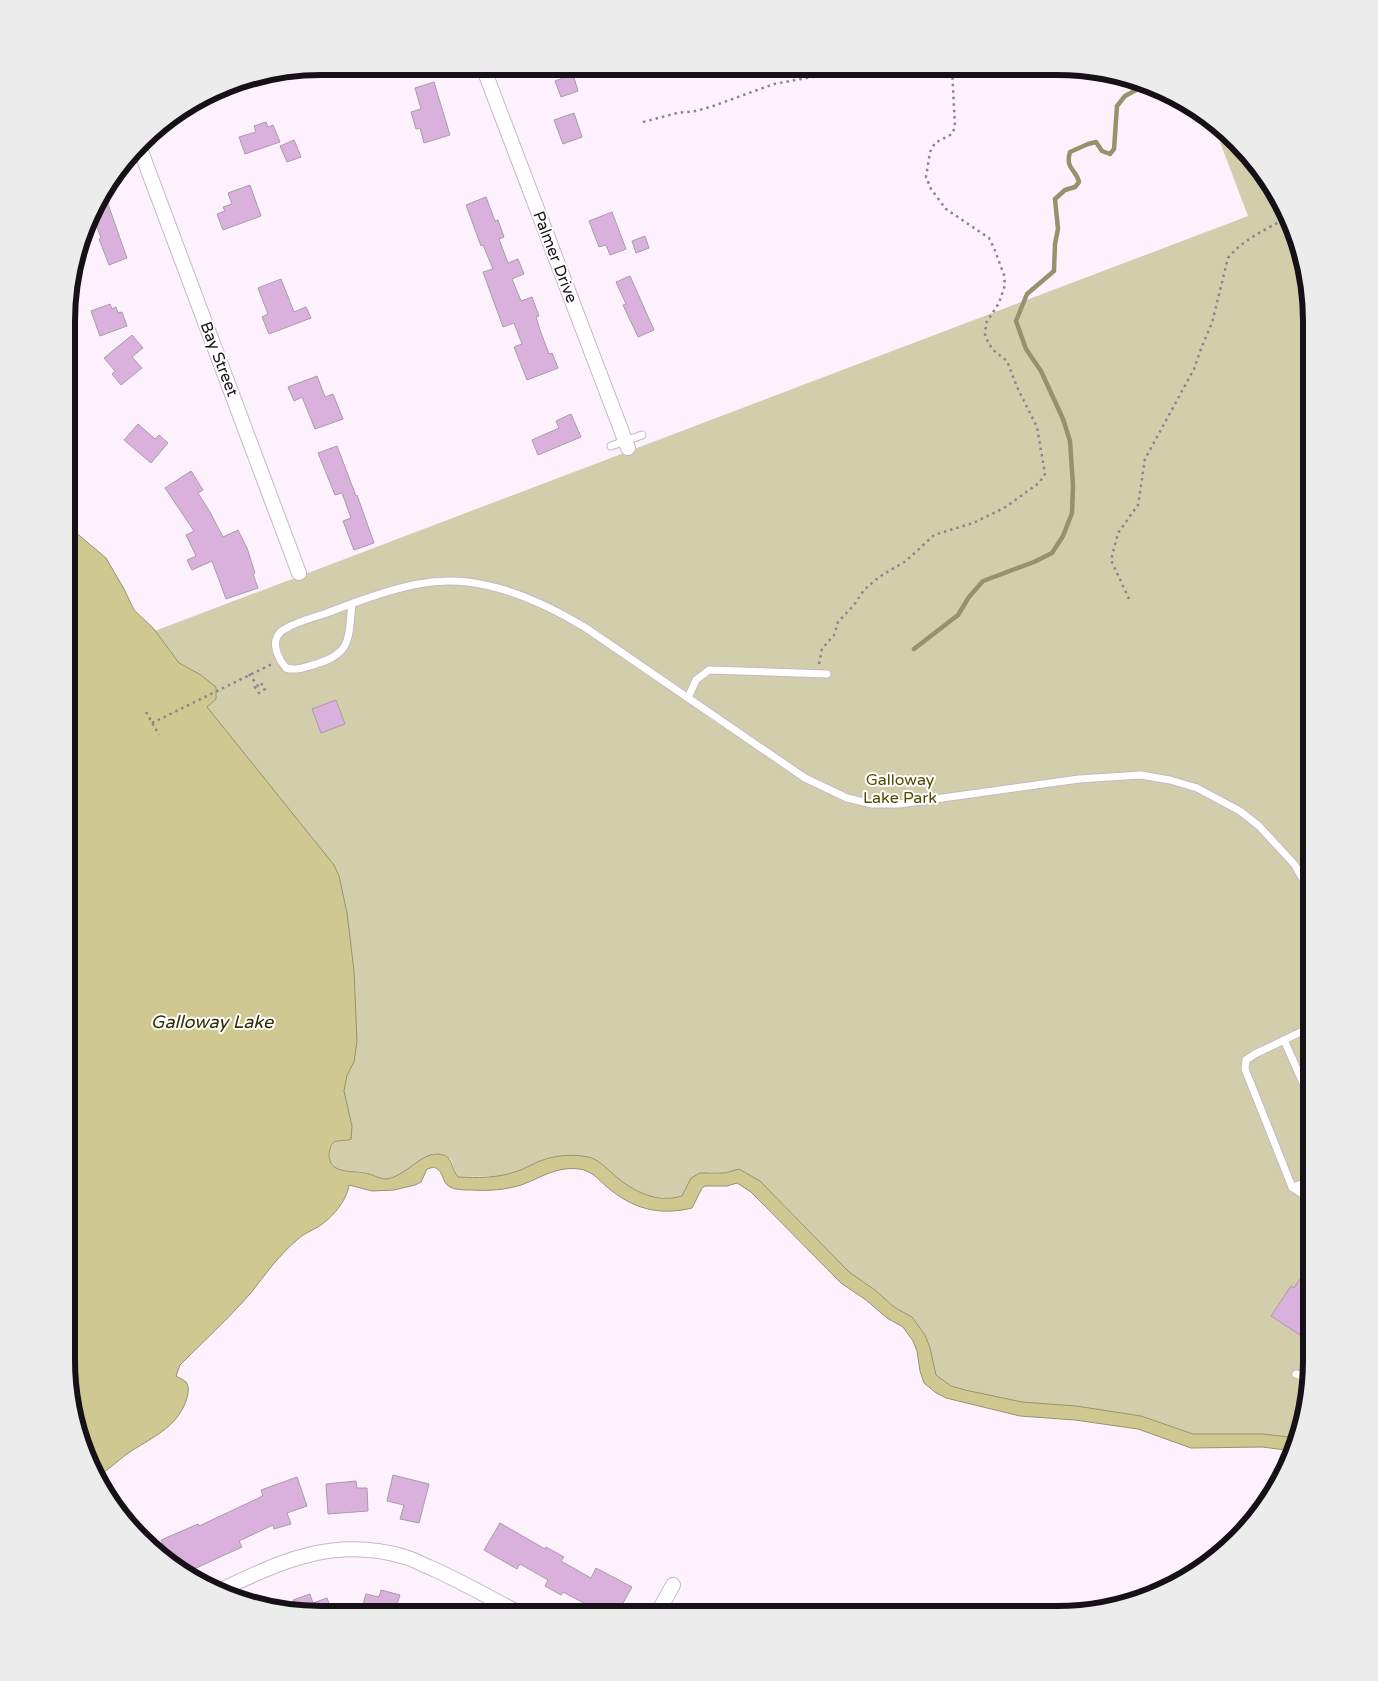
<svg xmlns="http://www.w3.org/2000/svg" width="1378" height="1681" viewBox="0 0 1378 1681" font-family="'Varela Round',sans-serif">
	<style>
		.green { fill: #d2ceac }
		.water { fill: #cfc991; stroke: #98926c }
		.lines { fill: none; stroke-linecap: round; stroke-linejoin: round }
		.stream { stroke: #98926c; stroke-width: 4.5 }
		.building { fill: #dab1dc; stroke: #a89ca8 }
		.lane-casing { stroke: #c4b8c5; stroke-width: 9 }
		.street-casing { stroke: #c4b8c5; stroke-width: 16 }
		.path { stroke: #8d848d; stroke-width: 2.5; stroke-dasharray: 2.5 4; stroke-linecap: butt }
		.lane { stroke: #fff; stroke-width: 7 }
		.street { stroke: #fff; stroke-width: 14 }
		.labels { text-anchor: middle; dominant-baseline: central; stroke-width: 4; stroke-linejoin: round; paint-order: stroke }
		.street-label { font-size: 16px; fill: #161116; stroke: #fff }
		.park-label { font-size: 16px; fill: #514a02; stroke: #fff }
		.water-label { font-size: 18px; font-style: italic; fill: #322e00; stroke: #fff }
		.rim { fill: none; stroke: #161116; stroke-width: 6 }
	</style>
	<rect width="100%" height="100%" fill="#fef1fe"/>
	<path class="green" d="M1212,121L1248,153L1278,194L1303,254L1312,320L1311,1377L1299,1438L1262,1434H1193L1141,1416L1076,1406L1022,1402L965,1390L951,1386L936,1375L930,1348L925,1335L912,1317L894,1307L875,1290L849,1272L760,1181L739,1169L725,1173L710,1172L691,1178L682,1196L676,1198H665L648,1196L640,1193L629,1187L592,1158L559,1156L545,1159L516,1172L500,1176L458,1177L455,1173L451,1159L434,1153C418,1161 404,1178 386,1179C378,1179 371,1174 364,1172C350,1170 327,1175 330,1152C330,1146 333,1143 338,1141L68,664L1248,216Z"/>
	<path class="water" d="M68,526L106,558L124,589L134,610L154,629L179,663L201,675L216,687V699L207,707L334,865L339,876L347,913L354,971L357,1041L354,1062L347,1075L344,1091L352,1126L351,1139C345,1142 338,1139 333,1143C330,1146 330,1150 329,1154C329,1175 352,1170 365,1173C372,1174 379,1179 386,1179C405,1177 421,1153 437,1154C455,1155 449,1167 458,1177C477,1178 497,1178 515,1172C525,1169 533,1163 543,1160C557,1155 574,1154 588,1157C598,1159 606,1168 613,1174C632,1191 657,1204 682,1196L691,1178L700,1173H725L739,1169L760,1181L849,1272L875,1290L894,1307L912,1317L925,1335L930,1348L936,1375L951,1386L965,1390L1022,1402L1076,1406L1141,1416L1193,1434H1262L1299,1438L1294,1451L1262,1447L1191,1448L1138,1429L1075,1420L1020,1416L946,1398L935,1392L924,1383L920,1371L917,1351L913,1341L903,1327L887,1318L866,1300L841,1283L751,1192L737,1183L727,1186H705L702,1188L692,1208C659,1216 633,1209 607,1187C599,1180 591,1170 579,1169C556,1166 541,1178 521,1185C505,1190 488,1191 472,1190C465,1190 456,1190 450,1187C441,1182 445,1172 434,1167L427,1169L421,1182L415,1185L394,1190L372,1191L349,1185C347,1201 331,1219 318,1227C311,1231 303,1234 298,1239C279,1255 265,1275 250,1294C228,1319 203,1342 180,1365L176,1376C179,1378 184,1380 186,1382C190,1387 188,1395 186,1401C176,1429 150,1438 127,1454C116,1462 108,1471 96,1476L75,1427L66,1361Z"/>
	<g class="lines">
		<path class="stream" d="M914,649L958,615L969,597L983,581L1034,562L1052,553L1063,536L1072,513L1073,486L1070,441L1063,419L1041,371L1026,349L1016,321L1027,294L1054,271L1055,244L1058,229L1055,199L1065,190L1075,187L1079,182C1076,169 1065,169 1070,152L1088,144L1096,142L1102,151L1110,154L1114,149L1117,106L1125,96L1138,89L1143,82"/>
	</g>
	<g class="building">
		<path d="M573,74L578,91L561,97L555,81Z"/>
		<path d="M434,82L450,135L424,143L420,128L416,129L411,112L421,109L415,88Z"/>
		<path d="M574,113L582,137L563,144L554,120Z"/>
		<path d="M266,122L268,127L273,125L280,142L245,154L239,137L256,132L254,126Z"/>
		<path d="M294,140L301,157L287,162L280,146Z"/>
		<path d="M250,185L261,216L223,230L217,214L225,211L223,207L232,204L228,193Z"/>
		<path d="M103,190L127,258L109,265L99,239L101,238L93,216L100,194Z"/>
		<path d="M486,197L495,221L498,220L504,237L499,239L508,263L518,259L524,274L512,279L521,301L532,297L539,316L536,317L540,330L549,354L552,353L558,368L527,380L514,347L522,344L514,323L503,327L483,272L493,269L483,245L481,246L466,205Z"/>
		<path d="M612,212L626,249L610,255L606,245L599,247L589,221Z"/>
		<path d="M645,236L649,248L636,253L632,241Z"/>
		<path d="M630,276L654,330L638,337L623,305L626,304L616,282Z"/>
		<path d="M281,279L294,312L306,307L311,318L269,334L262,317L268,314L258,288Z"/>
		<path d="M110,304L112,309L116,307L118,313L122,312L127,326L100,336L91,311Z"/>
		<path d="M132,335L143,348L132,357L142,368L121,385L112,374L115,371L104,358Z"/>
		<path d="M317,376L325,397L333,394L343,419L315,429L302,397L294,401L288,387Z"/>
		<path d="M571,414L581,437L538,455L532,440L559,428L556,421Z"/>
		<path d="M138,424L155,439L159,435L168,443L151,463L124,440Z"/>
		<path d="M337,446L356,496L357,495L374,543L354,550L343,521L351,518L342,493L335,495L318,453Z"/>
		<path d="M191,471L203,490L198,493L210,512L223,537L238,530L247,548L255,573L253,574L258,588L226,599L212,561L192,570L187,560L196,556L186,535L194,531L165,488Z"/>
		<path d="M336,700L345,724L321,733L312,709Z"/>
		<path d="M1311,1262V1325L1303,1337L1271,1316L1291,1286L1294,1288Z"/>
		<path d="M393,1475L429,1484L419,1523L400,1519L404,1505L387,1501Z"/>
		<path d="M297,1477L307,1506L287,1513L291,1524L274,1529L273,1525L239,1541L242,1547L183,1574L173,1566L161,1540L198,1524L199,1526L263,1496L261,1490Z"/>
		<path d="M356,1481L357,1488H367L368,1511L328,1514L326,1484Z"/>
		<path d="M500,1523L545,1549L546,1547L564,1557L561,1561L591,1578L596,1568L632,1587L617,1614H595L597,1610L563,1592L561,1595L545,1586L548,1580L520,1564L517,1569L484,1550Z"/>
		<path d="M381,1590L400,1595L394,1614H360L366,1594L379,1597Z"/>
		<path d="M310,1594L313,1603L327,1598L333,1614H304L291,1612L296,1609L293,1600Z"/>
	</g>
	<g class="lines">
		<defs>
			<g id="lane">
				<path d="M611,446L642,435"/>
				<path d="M352,604C348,637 353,653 316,664C305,667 297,671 286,668C280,661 272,647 277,637C278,634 282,630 285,629C296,622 311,618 324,614C353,603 387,590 418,584C434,581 450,580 467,582C510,587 550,606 586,628L805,778L847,798L872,804H899L1079,779L1141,775L1170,780L1197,788L1240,811L1259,826L1295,865L1311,894"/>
				<path d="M688,698L696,680L709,670L827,674"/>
				<path d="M1284,1040L1311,1101"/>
				<path d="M1292,1187L1311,1181"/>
				<path d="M1311,1200L1292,1187L1245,1069L1246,1060L1255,1054L1311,1027"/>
				<path d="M1296,1374L1311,1378"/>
			</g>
			<g id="street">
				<path d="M483,67L628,448"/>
				<path d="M139,146L299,573"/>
				<path d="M219,1591C281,1561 334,1536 405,1557C413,1559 421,1564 429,1567C461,1581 490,1598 521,1614"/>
				<path d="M657,1614L673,1585"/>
			</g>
		</defs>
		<use href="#lane" class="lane-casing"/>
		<use href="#street" class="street-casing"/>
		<g class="path">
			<path d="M643,122L677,113L696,111L713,106L774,84L812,77L829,76L850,68"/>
			<path d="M1129,599L1111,560L1118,533L1138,505L1145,459L1194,369L1202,346L1212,323L1228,258C1243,239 1267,229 1288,217"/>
			<path d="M819,664L822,649L834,635L838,622L854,605L864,590L879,577L906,561L934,535L973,523L1004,508L1039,483L1045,474L1037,427L1017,387L1007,361L992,349L985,336L986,323L999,303L1005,285L1004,275L994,248L989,238L946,209L931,189L926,177L930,152L935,143L952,134L955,127L952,68"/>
			<path d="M249,674L258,686L261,683L265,689L259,693L255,687L258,686"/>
			<path d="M146,712L159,735"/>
			<path d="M152,723L272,664"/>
		</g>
		<use href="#lane" class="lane"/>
		<use href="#street" class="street"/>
	</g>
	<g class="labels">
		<g class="street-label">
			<text transform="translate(555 257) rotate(69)">Palmer Drive</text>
			<text transform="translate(219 359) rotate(69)">Bay Street</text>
		</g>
		<g class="park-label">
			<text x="900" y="780">Galloway<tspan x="900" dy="18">Lake Park</tspan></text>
		</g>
		<g class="water-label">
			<text x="212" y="1022">Galloway Lake</text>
		</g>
	</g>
	<path d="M0 0H1378V1681H0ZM321 75H1057A246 246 0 0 1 1303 321V1360A246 246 0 0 1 1057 1606H321A246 246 0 0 1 75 1360V321A246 246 0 0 1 321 75Z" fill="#ececec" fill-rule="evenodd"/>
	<path class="rim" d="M321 75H1057A246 246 0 0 1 1303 321V1360A246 246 0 0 1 1057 1606H321A246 246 0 0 1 75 1360V321A246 246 0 0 1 321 75Z"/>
</svg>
